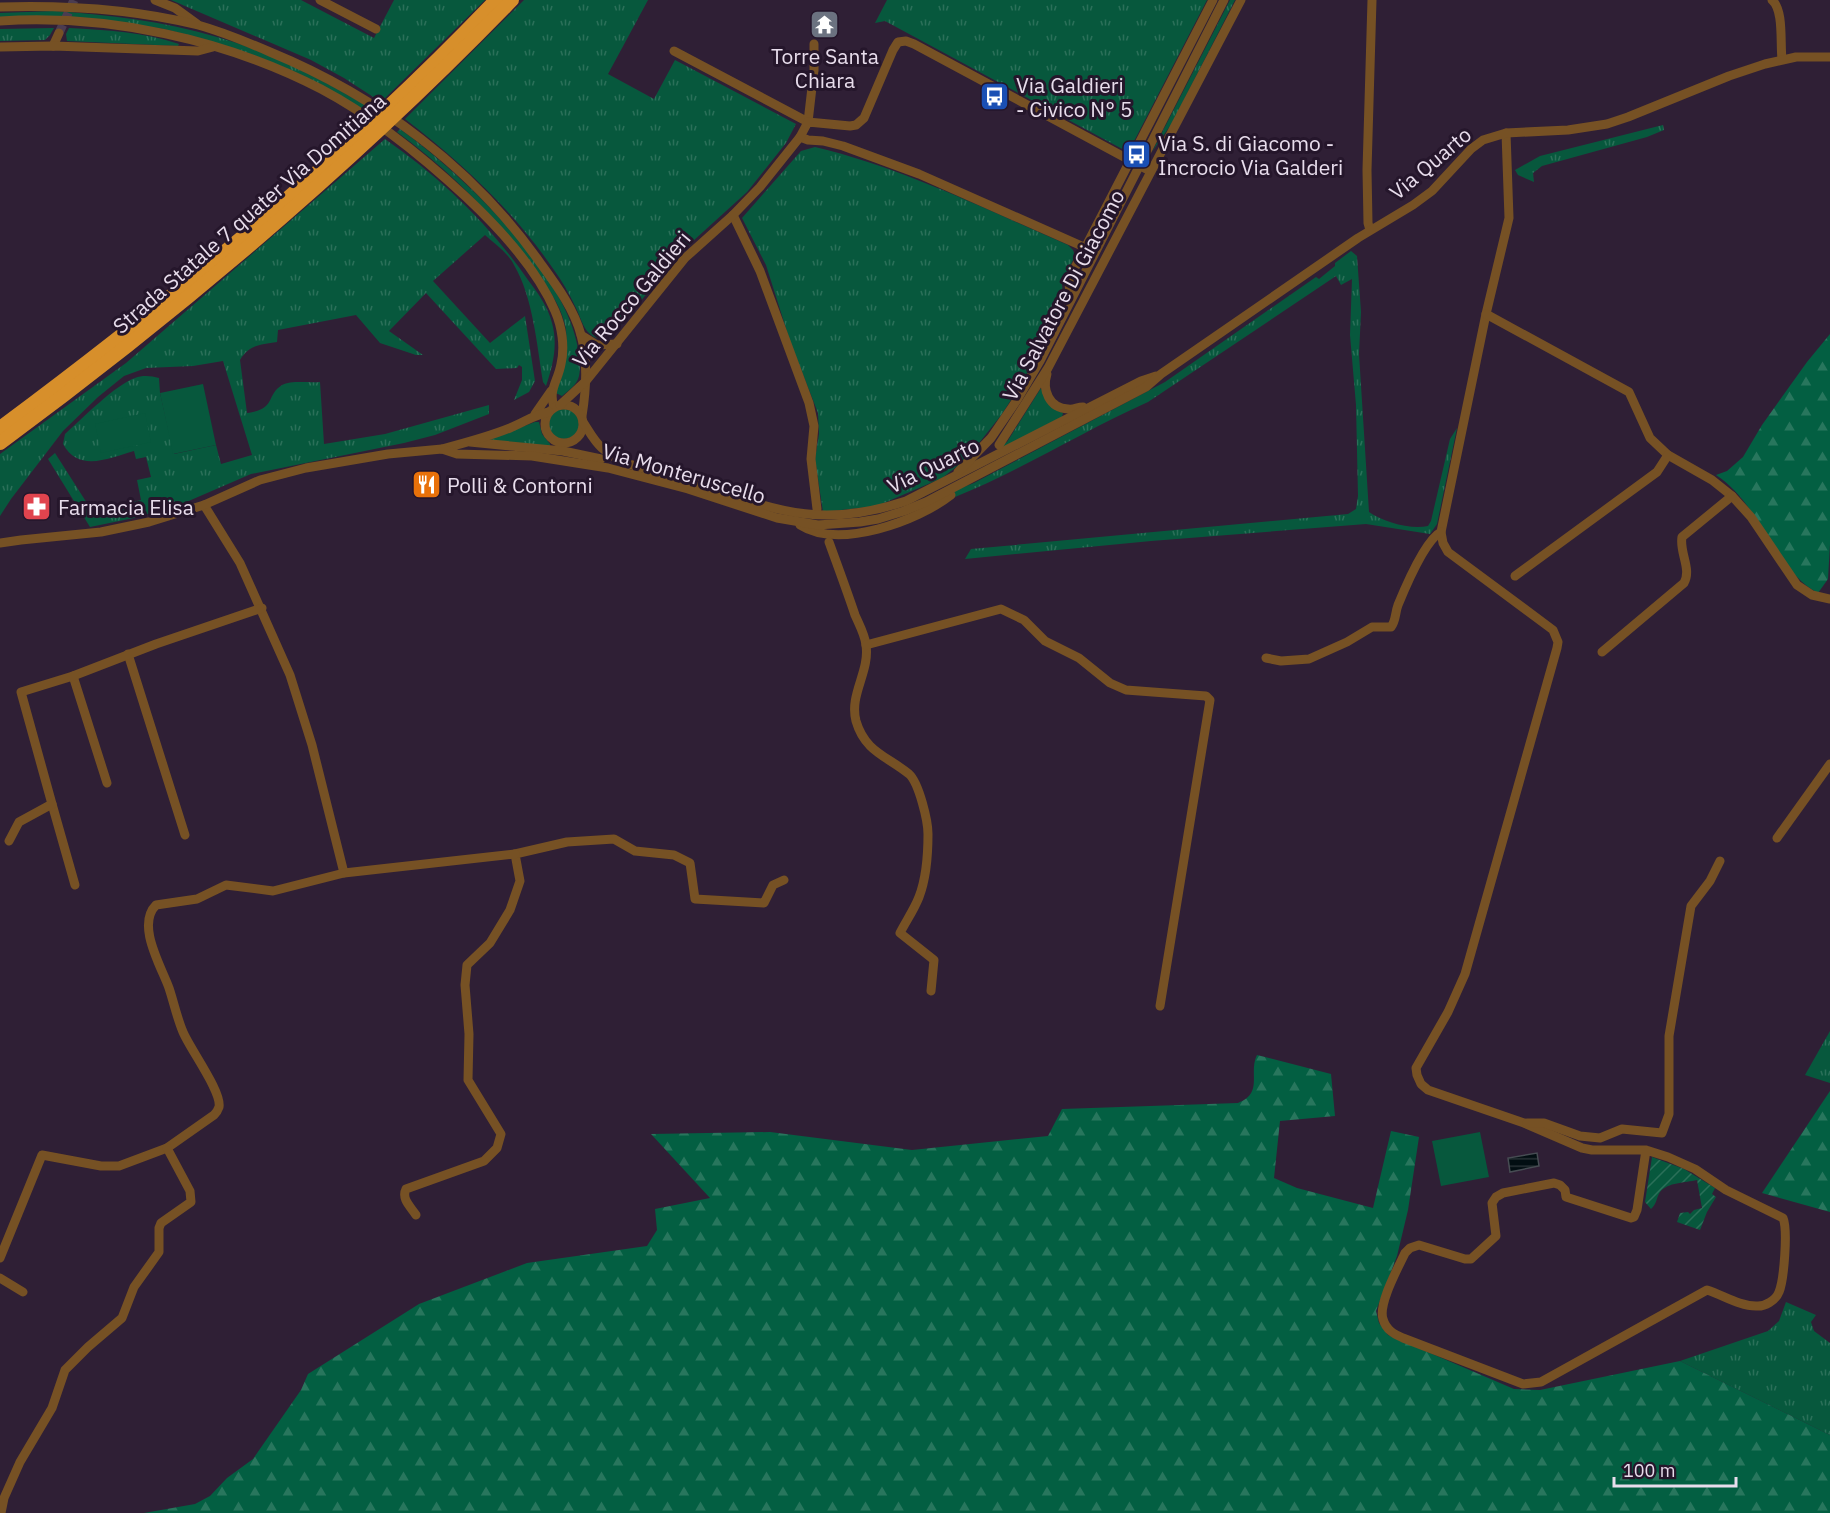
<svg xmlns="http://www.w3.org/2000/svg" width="1830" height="1513" viewBox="0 0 1830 1513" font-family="'IBM Plex Sans',sans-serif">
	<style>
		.grass { fill: url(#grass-tufts) }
		.forest { fill: url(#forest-firs) }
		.garden { fill: url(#garden-furrows) }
		.pitch { fill: #07583d }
		.water { fill: url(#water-rules); stroke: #474c53; stroke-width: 1.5 }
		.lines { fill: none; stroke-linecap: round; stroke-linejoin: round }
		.minor-tunnel { stroke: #4b3c50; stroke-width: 9; stroke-dasharray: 9 4.5; stroke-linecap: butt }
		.minor { stroke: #765124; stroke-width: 9 }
		.highway { stroke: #d78f2b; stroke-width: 14 }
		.labels { text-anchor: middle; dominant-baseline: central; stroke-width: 6; stroke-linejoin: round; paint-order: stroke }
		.poi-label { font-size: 21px; fill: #e8ddec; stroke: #25162b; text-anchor: start }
		.street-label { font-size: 21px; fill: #e8ddec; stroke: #25162b }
	</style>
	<defs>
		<pattern id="grass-tufts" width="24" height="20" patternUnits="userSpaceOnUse" patternTransform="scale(1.5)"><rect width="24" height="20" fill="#07583d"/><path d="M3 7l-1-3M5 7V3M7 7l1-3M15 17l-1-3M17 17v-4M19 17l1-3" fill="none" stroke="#2b7059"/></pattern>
		<pattern id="forest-firs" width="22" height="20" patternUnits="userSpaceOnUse" patternTransform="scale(1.5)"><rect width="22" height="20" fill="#035f42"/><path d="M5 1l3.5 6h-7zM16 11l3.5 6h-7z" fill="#28765d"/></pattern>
		<pattern id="garden-furrows" width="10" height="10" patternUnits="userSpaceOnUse" patternTransform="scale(1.5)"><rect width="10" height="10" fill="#07583d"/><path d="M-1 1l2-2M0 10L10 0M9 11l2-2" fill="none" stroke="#2b7059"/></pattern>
		<pattern id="water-rules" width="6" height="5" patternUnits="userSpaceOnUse" patternTransform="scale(1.5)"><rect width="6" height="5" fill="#020e12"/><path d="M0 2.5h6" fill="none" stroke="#273135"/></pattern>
	</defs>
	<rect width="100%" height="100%" fill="#2f1f35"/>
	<g class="grass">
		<path d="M171,0H301L374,38L394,0H485L381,102L344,78L311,60Z"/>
		<path d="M524,0H648L608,74L654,99L675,60L796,124L786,143L747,192L682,251L611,337C604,340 596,340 590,334C582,327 580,315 575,306C569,293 562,281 554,270C513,210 462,163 405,119Z"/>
		<path d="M887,0H1207L1130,149L1126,151L885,21L875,23Z"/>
		<path d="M1230,0H1235L1172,123L1152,152Z"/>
		<path d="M54,11C109,15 163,21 217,37C270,52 319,78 367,106L363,109C343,98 324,85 303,76C257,54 209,39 159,28L0,17V13Z"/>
		<path d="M54,28L50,35L45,40L0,41V29Z"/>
		<path d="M69,28C106,30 144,32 179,44L178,46L67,41L66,34Z"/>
		<path d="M1663,125L1664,130L1647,137L1542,166L1533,173L1534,182L1518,175L1515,170L1540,156Z"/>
		<path d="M400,129C461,173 566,272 578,349C579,357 581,368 579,376C577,385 568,391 562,396L556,393C561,372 568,352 566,330C563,310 551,292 539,276C500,221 452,172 397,132Z"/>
		<path d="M385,139C440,177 490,225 528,280C538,293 548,307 552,323C558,345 553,365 546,386L543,382C537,346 533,297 514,265C508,253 495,244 485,235L433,281L490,343L525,316L535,381L529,392L514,400L522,380V367L519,365L517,368L496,369L426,293L389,331L423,355H416L380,343L356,315L278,330L277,342C260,345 250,344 240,360L247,413C277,409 265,396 282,385C291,380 310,383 320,382L324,444L385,434L489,405V414L435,435L404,443L251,474L184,503L134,518L90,527L48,459L55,453L92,511L141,500L137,480L151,477L146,457L136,459L134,451C109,458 79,473 63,444L65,434C83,418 115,385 135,378C143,375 151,376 159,378L160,393L174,454L216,445L221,464L252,455L223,361L193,366L146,368L124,376L98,397L63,431L11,499L0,516V454L126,363Z"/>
		<path d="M815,147C903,168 985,209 1068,245L1073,250L1075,256L1062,282L1063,307L1038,357L1002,414L975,448L960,464L942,478L877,506L823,512L815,459L819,434L818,413L790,341L766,265L742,218L801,151Z"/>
		<path d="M1351,251L1357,256L1361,312L1359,354L1369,512C1383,522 1411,530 1428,526L1431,521L1450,439L1457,428L1437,524L1430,534L1366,524L1151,541L965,559L971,549L1348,514L1356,509L1358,496L1356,405L1350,335L1352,279L1341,285L1336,276L1148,402C1083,431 1022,470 955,497L951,492L974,483L1165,382L1316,277L1319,279L1335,266V263Z"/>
		<path d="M1041,388L1048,403L1063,413L1062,417L1002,448L1000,446L1007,442Z"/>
		<circle cx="564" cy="424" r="15"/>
		<path d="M535,422H539L542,434L550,444V446L488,440Z"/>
		<path d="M1830,1031V1083L1805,1075Z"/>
		<path d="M1786,1302L1816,1315L1811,1322L1814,1331L1830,1343V1435L1680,1361L1768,1331L1779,1321Z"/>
	</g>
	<g class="forest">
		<path d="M1830,334V544L1828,579L1818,593C1775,571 1761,504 1716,475L1727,471L1743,457L1762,425L1807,362Z"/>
		<path d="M1257,1055L1331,1074L1335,1116L1280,1121L1274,1178L1297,1188L1373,1208L1391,1131L1419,1137L1408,1210L1397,1256L1376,1311L1379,1323L1388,1335L1514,1389L1540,1390L1680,1361L1830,1435V1513H144L195,1504L210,1496L227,1478L253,1459L301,1390L308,1374L419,1304L527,1263L647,1246L657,1230L655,1209L710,1198L651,1134L770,1132L912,1150L1048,1136L1062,1109L1238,1103C1264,1093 1248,1073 1257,1055Z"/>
		<path d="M1830,1091V1212L1762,1193Z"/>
	</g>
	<path class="garden" d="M1652,1157L1684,1169L1715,1188L1712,1194L1716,1197L1707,1212L1700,1230L1677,1222L1680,1213L1688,1212L1690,1214L1694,1210L1702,1208L1697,1180C1685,1183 1668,1182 1660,1192C1656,1198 1657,1204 1651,1209L1645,1202Z"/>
	<g class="pitch">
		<path d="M203,384L216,445L173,454L160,393Z"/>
		<path d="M145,413L151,442L101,453L95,424Z"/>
		<path d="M1480,1132L1489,1177L1441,1186L1432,1141Z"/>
	</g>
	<path class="water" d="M1537,1153L1539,1166L1510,1172L1508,1158Z"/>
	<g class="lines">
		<path class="minor-tunnel" d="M59,33L74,0"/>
		<g class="minor">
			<path d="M155,0L175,8L197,24"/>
			<path d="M320,0L376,29"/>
			<path d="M1772,0C1784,10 1780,43 1782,59"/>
			<path d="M0,7C66,5 133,9 198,25C223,32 247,42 270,52C377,96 474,168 541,264C557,286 574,309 581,335C588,360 586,391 582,416"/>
			<path d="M0,21C108,14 224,39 321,89C374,117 422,156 466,197C499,228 537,269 555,311C562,327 565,347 561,364C558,381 548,390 554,407"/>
			<path d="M53,46L59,33"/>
			<path d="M0,47L53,46L198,51L213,47"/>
			<path d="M674,51L808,122L814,70V44"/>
			<path d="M1506,133L1509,218L1486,314L1441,532L1443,543L1448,552L1553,630L1558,642L1557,648L1465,974L1448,1012L1416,1068L1417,1075L1421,1084L1428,1090L1524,1123L1582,1148L1592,1150H1646L1668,1157L1695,1169L1726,1190L1783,1218C1788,1230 1784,1280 1779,1292C1776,1300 1765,1307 1756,1306C1739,1306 1723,1295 1707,1290L1541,1382L1523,1384L1403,1338C1394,1334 1386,1330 1383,1319C1378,1304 1398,1268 1405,1253L1410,1248L1419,1245L1465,1259H1471L1496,1236L1492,1203L1496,1197L1503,1193L1554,1183L1560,1185L1565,1190L1566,1197L1631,1218L1634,1217L1637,1210L1646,1150"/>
			<path d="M800,137L808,140L823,141L843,146L919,174L1084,247"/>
			<path d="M733,215L760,271L809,403L814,426L811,459L817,509"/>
			<path d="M1370,230L1368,223L1367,170L1372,0"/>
			<path d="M1070,301L1069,279L1213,0"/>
			<path d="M1486,314L1629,392L1650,438L1668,455L1712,480L1732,496L1751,517L1797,585L1812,595L1830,599"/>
			<path d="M581,335L597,345L617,344"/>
			<path d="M1047,374C1042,390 1049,408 1068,409C1074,410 1077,407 1083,407"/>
			<circle cx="564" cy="424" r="19"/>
			<path d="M560,405L586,381L685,258L733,215L760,187L800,137L808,122L850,126L856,125L864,118L893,50L898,42L906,41L914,44L1150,171"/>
			<path d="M535,414L551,391"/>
			<path d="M583,422C589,431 594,441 602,448C623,468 660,471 687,480C771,508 816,531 906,501L1141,381L1156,376"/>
			<path d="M470,442L563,451L601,459"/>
			<path d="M999,445L1048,368L1241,0"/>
			<path d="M442,449C465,443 488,437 510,428C525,422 533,415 549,412"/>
			<path d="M958,472L991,438L1017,400L1040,361L1224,0"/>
			<path d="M204,505L240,563L290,675L312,745L344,873"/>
			<path d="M800,525C839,550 918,521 951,495"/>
			<path d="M829,542C838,567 847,591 855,615C859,624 865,635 866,645C870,672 849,694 856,721C865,752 887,756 909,774C919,783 928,821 928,834C928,854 926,879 919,897C914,910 906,921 900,933L934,960L931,991"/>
			<path d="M0,543L21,540L101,532L149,522L204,505L260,480L306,468L388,454L442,449L457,454L532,456L608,468L688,489L777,518L818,525L860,522L878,519L904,511L926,502L1146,387L1161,374L1358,238L1413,205L1432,191L1471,149L1483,140L1506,133L1568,130L1607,124L1628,117L1729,76L1765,64L1796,57H1830"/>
			<path d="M1515,576L1657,472L1668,455"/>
			<path d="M866,645L1001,609L1024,620L1045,641L1079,658L1110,683L1126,690L1206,696L1210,700L1160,1006"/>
			<path d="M1602,652L1684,583C1692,569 1679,552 1682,537L1732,496"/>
			<path d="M128,654L185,835"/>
			<path d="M1266,658L1281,661L1309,659L1347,642L1372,627H1391C1396,621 1395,613 1398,605C1405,588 1425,540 1441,532"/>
			<path d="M73,676L107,783"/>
			<path d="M52,804L75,885"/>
			<path d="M1777,838L1830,764"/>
			<path d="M9,841L19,822L52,804L21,692L73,676L156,644L262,608"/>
			<path d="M1527,1123H1544L1580,1136L1600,1138L1622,1129L1662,1133L1669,1114V1036L1691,906L1710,881L1720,861"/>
			<path d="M416,1215C411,1207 401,1199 406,1189L484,1161L497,1148L501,1134L468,1080L469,1034L465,985L467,965L490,943L510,910L520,881L515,854L567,842L614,839L635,851L674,855L690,863L695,899L764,903L773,885L784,880"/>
			<path d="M0,1258L42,1155L101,1166H119L167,1148L214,1115C216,1113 218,1110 219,1107C222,1092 190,1049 183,1032C177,1018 174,1003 169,988C161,966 136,925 156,905L197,899L226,885L273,891L344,873L515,854"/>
			<path d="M0,1278L23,1292"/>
			<path d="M1,1513L4,1498L20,1462L52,1408L65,1370L88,1347L122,1318L134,1287L159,1252V1228L161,1223L191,1202L190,1191L167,1148"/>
		</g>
		<g class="highway">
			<path d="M0,428C175,298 345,158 496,0"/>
			<path d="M0,443C182,309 355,162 512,0"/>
		</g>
	</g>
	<defs>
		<symbol id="temple-square" viewBox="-11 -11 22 22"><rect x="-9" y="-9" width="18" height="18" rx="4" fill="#6b7280" stroke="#25162b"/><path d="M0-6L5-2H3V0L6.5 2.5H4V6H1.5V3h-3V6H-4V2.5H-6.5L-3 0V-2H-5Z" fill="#fff"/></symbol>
		<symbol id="bus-square" viewBox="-11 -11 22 22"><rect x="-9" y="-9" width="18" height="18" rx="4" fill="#1a4fb4" stroke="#25162b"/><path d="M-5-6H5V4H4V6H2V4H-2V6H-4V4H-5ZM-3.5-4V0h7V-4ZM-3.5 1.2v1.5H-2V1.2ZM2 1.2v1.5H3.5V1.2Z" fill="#fff"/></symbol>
		<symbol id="restaurant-square" viewBox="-11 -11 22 22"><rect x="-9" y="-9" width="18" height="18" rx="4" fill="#e8710a" stroke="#25162b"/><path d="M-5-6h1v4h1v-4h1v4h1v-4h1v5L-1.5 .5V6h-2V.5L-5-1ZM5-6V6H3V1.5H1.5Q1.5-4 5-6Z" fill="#fff"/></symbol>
		<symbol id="pharmacy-square" viewBox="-11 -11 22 22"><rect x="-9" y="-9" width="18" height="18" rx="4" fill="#e0444e" stroke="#25162b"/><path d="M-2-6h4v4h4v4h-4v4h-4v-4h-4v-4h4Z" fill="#fff"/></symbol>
	</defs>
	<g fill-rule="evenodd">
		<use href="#temple-square" x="808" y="8" width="33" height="33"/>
		<use href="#bus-square" x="978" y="80" width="33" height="33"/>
		<use href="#bus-square" x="1120" y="138" width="33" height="33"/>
		<use href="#restaurant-square" x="410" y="468" width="33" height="33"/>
		<use href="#pharmacy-square" x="20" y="490" width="33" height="33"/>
	</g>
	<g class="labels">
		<g class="poi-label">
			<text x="825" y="56" text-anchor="middle">Torre Santa<tspan x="825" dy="24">Chiara</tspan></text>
			<text x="1016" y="85">Via Galdieri<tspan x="1016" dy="24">- Civico N° 5</tspan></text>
			<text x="1158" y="143">Via S. di Giacomo -<tspan x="1158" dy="24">Incrocio Via Galderi</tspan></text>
			<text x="447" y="485">Polli &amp; Contorni</text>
			<text x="58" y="507">Farmacia Elisa</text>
		</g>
		<g class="street-label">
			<text transform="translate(1430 163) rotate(-40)">Via Quarto</text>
			<text transform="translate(249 213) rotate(-41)">Strada Statale 7 quater Via Domitiana</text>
			<text transform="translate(1063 295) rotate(-62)">Via Salvatore Di Giacomo</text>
			<text transform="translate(631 299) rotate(-50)">Via Rocco Galdieri</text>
			<text transform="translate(933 465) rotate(-26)">Via Quarto</text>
			<text transform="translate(684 473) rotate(16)">Via Monteruscello</text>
		</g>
	</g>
	<path d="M1614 1477v9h122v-9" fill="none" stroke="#e8ddec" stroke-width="3"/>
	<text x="1623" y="1477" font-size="18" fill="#e8ddec" stroke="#25162b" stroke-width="4.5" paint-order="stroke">100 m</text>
</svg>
